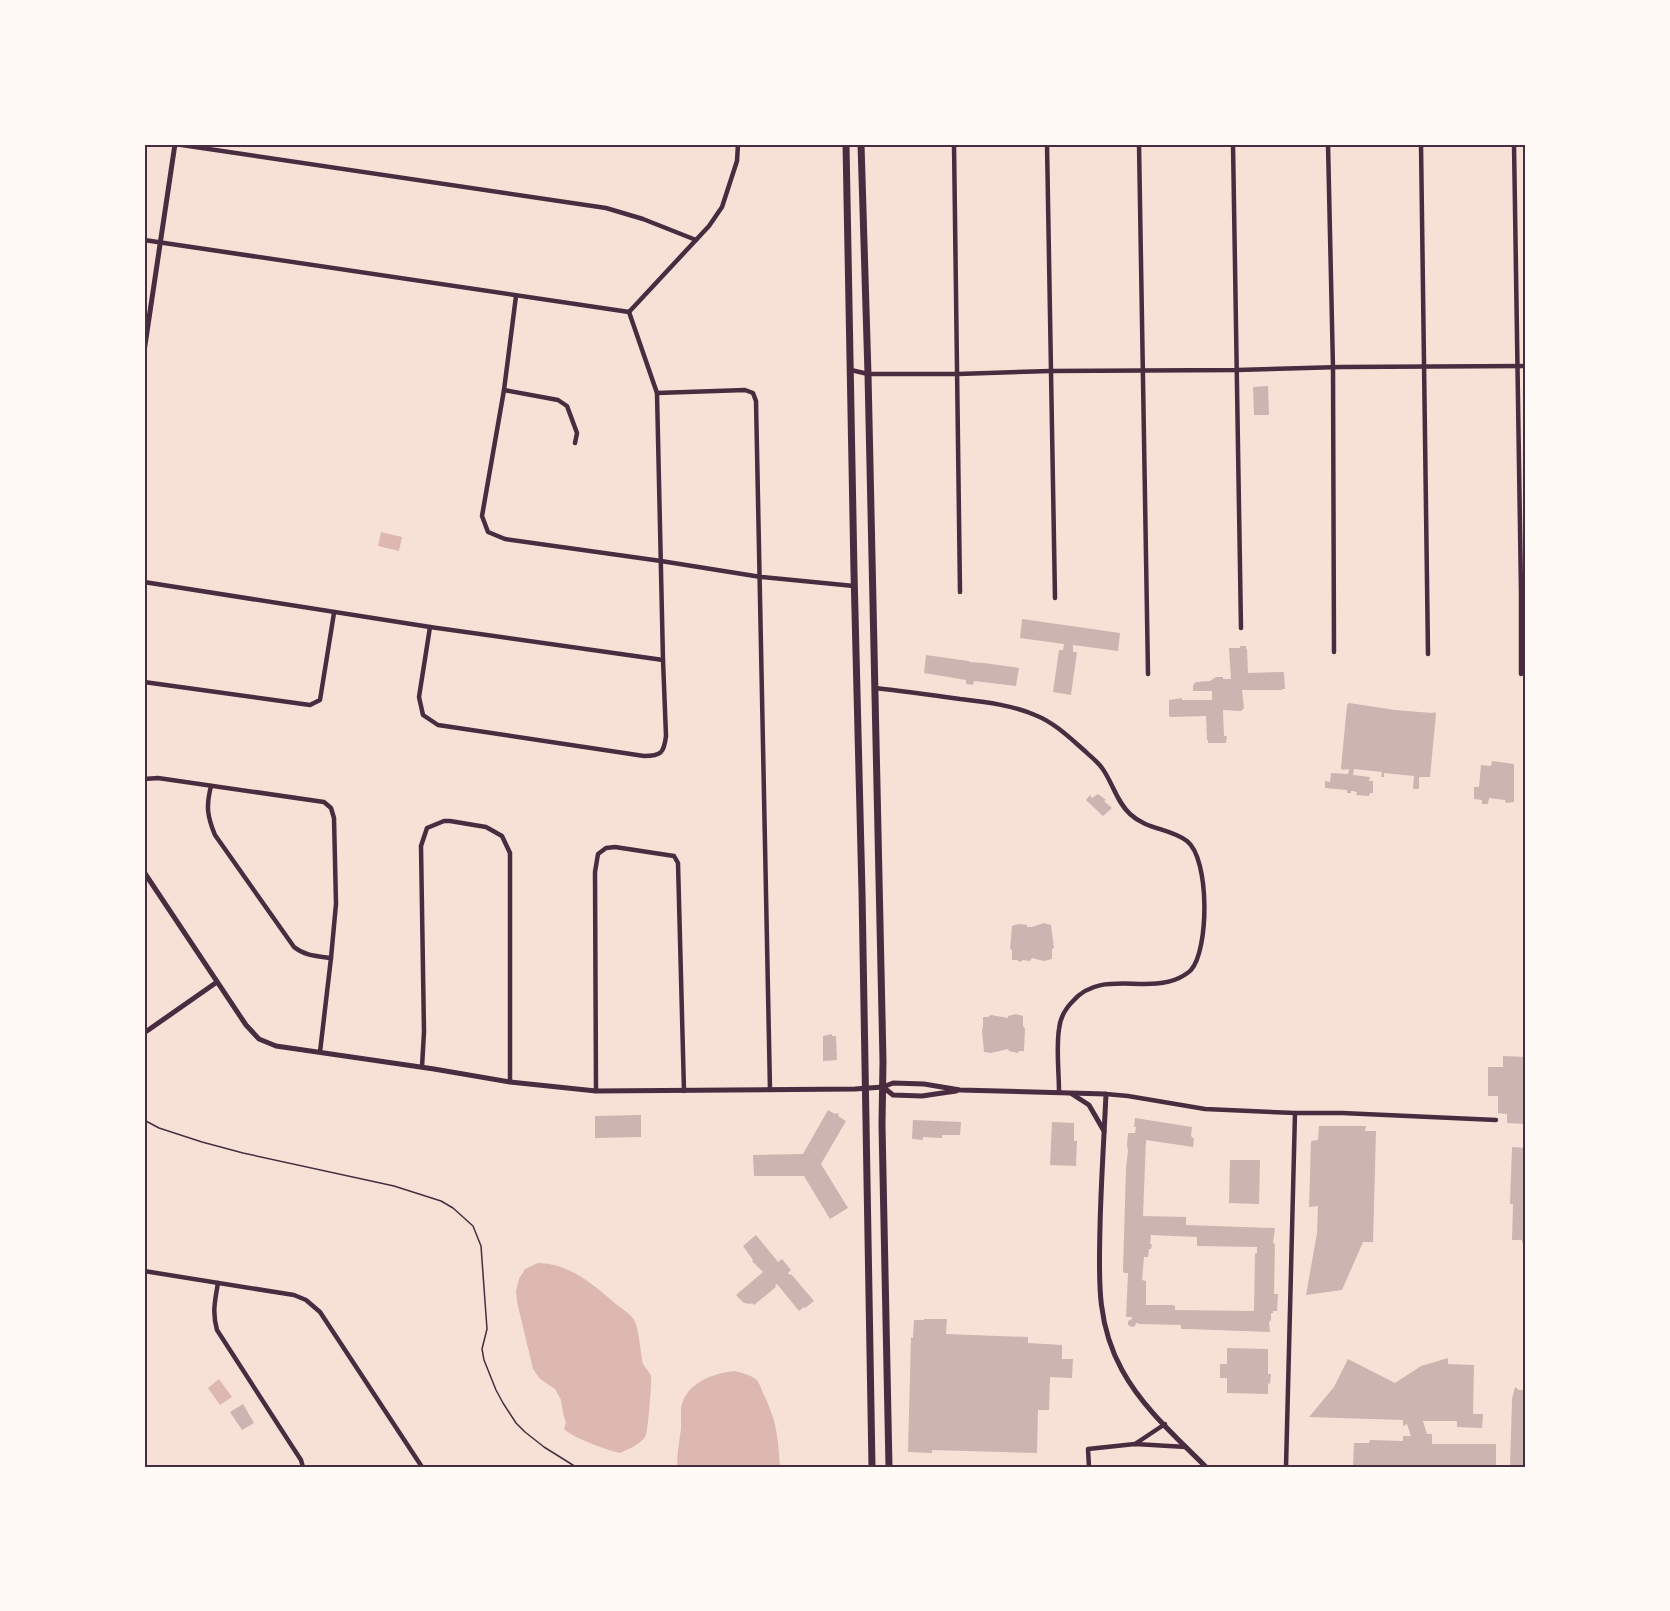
<svg xmlns="http://www.w3.org/2000/svg" width="1670" height="1611" viewBox="0 0 1670 1611" font-family="'PT Sans Narrow',sans-serif">
	<style>
		.water { fill: #dcb8b0 }
		.building { fill: #ccb4b1; fill-rule: evenodd }
		.lines { fill: none; stroke-linecap: round; stroke-linejoin: round }
		.path { stroke: #4a2c40; stroke-width: 1.5 }
		.minor { stroke: #4a2c40; stroke-width: 4.5 }
		.tertiary { stroke: #4a2c40; stroke-width: 5 }
		.primary { stroke: #4a2c40; stroke-width: 7 }
		.neatline { fill: none; stroke: #4a2c40; stroke-width: 2 }
	</style>
	<rect width="100%" height="100%" fill="#f7e1d7"/>
	<g class="water">
		<path d="M381,532L402,537L399,551L378,546Z"/>
		<path d="M538,1263C569,1263 594,1285 617,1305C622,1309 631,1314 634,1320C638,1325 641,1352 642,1360C643,1367 649,1370 651,1376C652,1381 648,1430 646,1435C642,1444 628,1449 620,1453C607,1450 573,1438 564,1429L566,1423L563,1413L561,1400L555,1389L540,1379L533,1369L517,1302L516,1291L519,1279L525,1269Z"/>
		<path d="M735,1371C742,1373 751,1375 757,1380C760,1384 761,1389 763,1393C777,1421 778,1437 780,1467H677C677,1454 679,1442 681,1429C681,1422 681,1416 681,1410C683,1384 713,1373 735,1371Z"/>
		<path d="M219,1379L232,1397L220,1405L208,1388Z"/>
	</g>
	<g class="building">
		<path d="M1268,386L1269,415H1254L1253,387Z"/>
		<path d="M1022,619L1120,633L1118,651L1073,645V652H1077L1071,695L1053,692L1059,650H1063L1064,644L1020,638Z"/>
		<path d="M1240,646H1246V649H1247L1248,673L1283,672L1284,673L1285,689H1282V690H1242L1244,708L1241,711L1223,710L1224,736H1227L1226,743H1208V740H1207L1206,716L1171,717L1169,716V700L1182,698V700H1212V691H1193V685L1196,682L1210,681L1216,677H1223V679H1231L1229,648H1240Z"/>
		<path d="M926,655L961,660L969,661V662L984,663L1019,668L1016,686L974,681L973,685L966,684V680L924,673Z"/>
		<path d="M1349,703L1395,710L1432,713L1435,712L1436,714L1430,777H1419V789H1413L1414,776L1384,773V777H1381L1382,772L1354,769L1353,775L1370,777L1369,781H1373V793H1370L1369,796L1356,795L1357,792L1353,791H1351V793H1347V790L1325,788V781L1330,782L1331,773L1348,774L1349,769L1342,770L1341,768L1347,705Z"/>
		<path d="M1492,761L1514,764V802L1506,803L1505,800L1489,798L1488,804H1482V800L1474,799V787H1479L1481,765L1491,766Z"/>
		<path d="M1098,794L1106,800L1104,801L1112,808L1103,816L1086,800L1090,795L1092,798Z"/>
		<path d="M1044,923L1051,925L1054,948L1052,949V959L1044,961L1032,958L1030,961L1023,960L1020,962L1017,960H1012V950L1010,949L1012,926L1019,924L1027,925V927H1032Z"/>
		<path d="M1016,1014L1023,1016V1026L1025,1029L1024,1051H1019L1018,1053L1009,1051L1008,1049L991,1053L984,1052L982,1030L983,1027V1017H988L991,1015L1008,1018V1016Z"/>
		<path d="M832,1034V1036H836L837,1060L823,1061V1036Z"/>
		<path d="M1503,1056L1526,1057V1124L1507,1123V1114L1498,1113V1096H1488V1067H1503Z"/>
		<path d="M828,1110L835,1114L836,1113L839,1114L838,1116L846,1121L821,1164L848,1208L830,1219L804,1176H754L753,1155L803,1154Z"/>
		<path d="M641,1115V1137L595,1138V1116Z"/>
		<path d="M1135,1118L1192,1127L1191,1136L1194,1139L1193,1147L1146,1140L1143,1216L1186,1217V1225L1275,1228L1273,1243L1275,1244L1274,1294H1278L1277,1311H1273V1313H1271V1320L1269,1322L1270,1332L1188,1329H1181V1325L1138,1324V1323H1136L1135,1326L1132,1327L1128,1325V1321L1132,1319V1317H1126L1128,1273H1124L1123,1271L1126,1168L1128,1151L1127,1145L1128,1133H1135L1136,1127H1134ZM1151,1235L1197,1237V1246L1257,1247V1253H1255L1254,1311L1175,1310V1306L1172,1305H1146V1281L1142,1280L1144,1257H1148L1149,1249H1151L1152,1244H1150Z"/>
		<path d="M913,1120L961,1122L960,1135H942V1138L923,1137V1140L912,1139Z"/>
		<path d="M1052,1122L1074,1123V1141H1077L1076,1166L1050,1165Z"/>
		<path d="M1319,1126H1366L1365,1131H1376L1373,1242H1363L1342,1290L1306,1295L1317,1233L1318,1206L1309,1207L1311,1141L1318,1140Z"/>
		<path d="M1512,1147L1526,1148V1243H1522V1240H1512L1513,1204H1510Z"/>
		<path d="M1230,1160H1260L1259,1204L1229,1203Z"/>
		<path d="M756,1235L778,1262L782,1259L791,1270L788,1273L790,1275L791,1274L814,1301L805,1308L804,1307L799,1311L777,1284L775,1286L776,1287L754,1305L752,1303L751,1304L744,1303L736,1295L763,1272L752,1261L753,1260L743,1246Z"/>
		<path d="M924,1319H947L946,1334L1028,1337V1343L1062,1345V1359H1073L1072,1378L1050,1377L1049,1410H1038L1037,1453L932,1450V1453L908,1452L911,1337L913,1338L914,1320H924Z"/>
		<path d="M1227,1348L1268,1349V1374H1271L1270,1384L1268,1383V1394L1227,1393V1378H1220V1364H1227Z"/>
		<path d="M1448,1358V1364L1474,1365L1473,1414H1483L1482,1428L1457,1427V1421H1423L1427,1434H1432V1444H1496V1467H1353L1354,1443H1369L1370,1440L1403,1441V1436H1411L1407,1424L1403,1426V1420L1309,1417L1334,1387L1348,1359L1395,1383L1421,1366Z"/>
		<path d="M1515,1387L1519,1390H1526V1467H1510L1512,1399Z"/>
		<path d="M243,1404L254,1423L242,1430L230,1412Z"/>
	</g>
	<g class="lines">
		<path class="path" d="M144,1120L159,1128L202,1142L243,1153L394,1186L441,1201L453,1208L473,1226L481,1246L487,1329L482,1349L484,1360L496,1390L503,1403L516,1423L525,1432L544,1447L576,1467"/>
		<g class="minor">
			<path d="M175,144L606,208L643,219L696,240"/>
			<path d="M954,144L960,592"/>
			<path d="M1047,144L1055,598"/>
			<path d="M1139,144L1148,674"/>
			<path d="M1233,144L1241,628"/>
			<path d="M1328,144L1333,368L1334,652"/>
			<path d="M1421,144L1428,654"/>
			<path d="M1514,144L1521,591V674"/>
			<path d="M144,240L629,312"/>
			<path d="M516,296L504,390L482,516L488,532L505,539L661,561L761,577L854,586"/>
			<path d="M629,312L709,226L722,207L737,161L738,144"/>
			<path d="M851,370L868,374H958L1050,371L1237,370L1341,367L1526,366"/>
			<path d="M504,390L558,400L567,406L577,433L575,443"/>
			<path d="M657,393L745,390L753,393L756,401L770,1090"/>
			<path d="M144,582L430,627L663,660"/>
			<path d="M430,627L419,697L423,715L438,725L644,756C661,756 664,753 666,736L663,660L657,393L629,312"/>
			<path d="M144,682L310,705L320,700L334,613"/>
			<path d="M875,688C903,691 932,695 960,699C985,702 1012,705 1035,715C1055,723 1070,738 1086,752C1091,757 1098,762 1102,768C1113,783 1116,801 1130,814C1147,830 1170,828 1187,841C1210,859 1209,950 1191,970C1188,973 1183,976 1179,978C1145,994 1101,969 1073,1001C1065,1009 1060,1018 1059,1029C1056,1049 1059,1072 1059,1092"/>
			<path d="M144,779L158,778L324,802L331,808L334,818L336,904L331,958L320,1052"/>
			<path d="M211,786C206,806 207,816 215,835L294,947C305,956 317,956 331,958"/>
			<path d="M422,1067L424,1032L421,846L427,828L444,821H450L486,827L502,836L510,853V1082"/>
			<path d="M596,1091L595,872L598,854L606,848L615,847L674,856L678,863L684,1091"/>
			<path d="M1106,1094L1128,1096L1205,1109L1295,1113H1342L1496,1120"/>
			<path d="M144,1271L294,1295L306,1300L320,1312L422,1467"/>
			<path d="M218,1283C215,1300 212,1313 217,1330L288,1440L301,1460L303,1467"/>
			<path d="M1135,1444L1165,1424"/>
			<path d="M1089,1467L1088,1449L1135,1444L1186,1447"/>
			<path d="M1286,1467L1295,1113"/>
		</g>
		<g class="tertiary">
			<path d="M144,352L175,144"/>
			<path d="M144,872L246,1025L259,1039L276,1046L434,1069L510,1082L596,1091L855,1089L883,1087L893,1083L924,1084L960,1090L1106,1094C1104,1138 1101,1183 1100,1227C1099,1278 1096,1323 1122,1370C1142,1407 1176,1437 1206,1467"/>
			<path d="M144,1033L217,982"/>
			<path d="M883,1087L893,1095L922,1096L956,1091"/>
			<path d="M1072,1094L1089,1105L1104,1131"/>
		</g>
		<g class="primary">
			<path d="M846,144L854,572L862,892L872,1467"/>
			<path d="M861,144L868,374L883,1061L882,1125L889,1467"/>
		</g>
	</g>
	<rect width="1670" height="1611" fill="none" stroke="#fffaf5" stroke-width="291"/>
	<rect x="146" y="146" width="1378" height="1320" class="neatline"/>
</svg>
